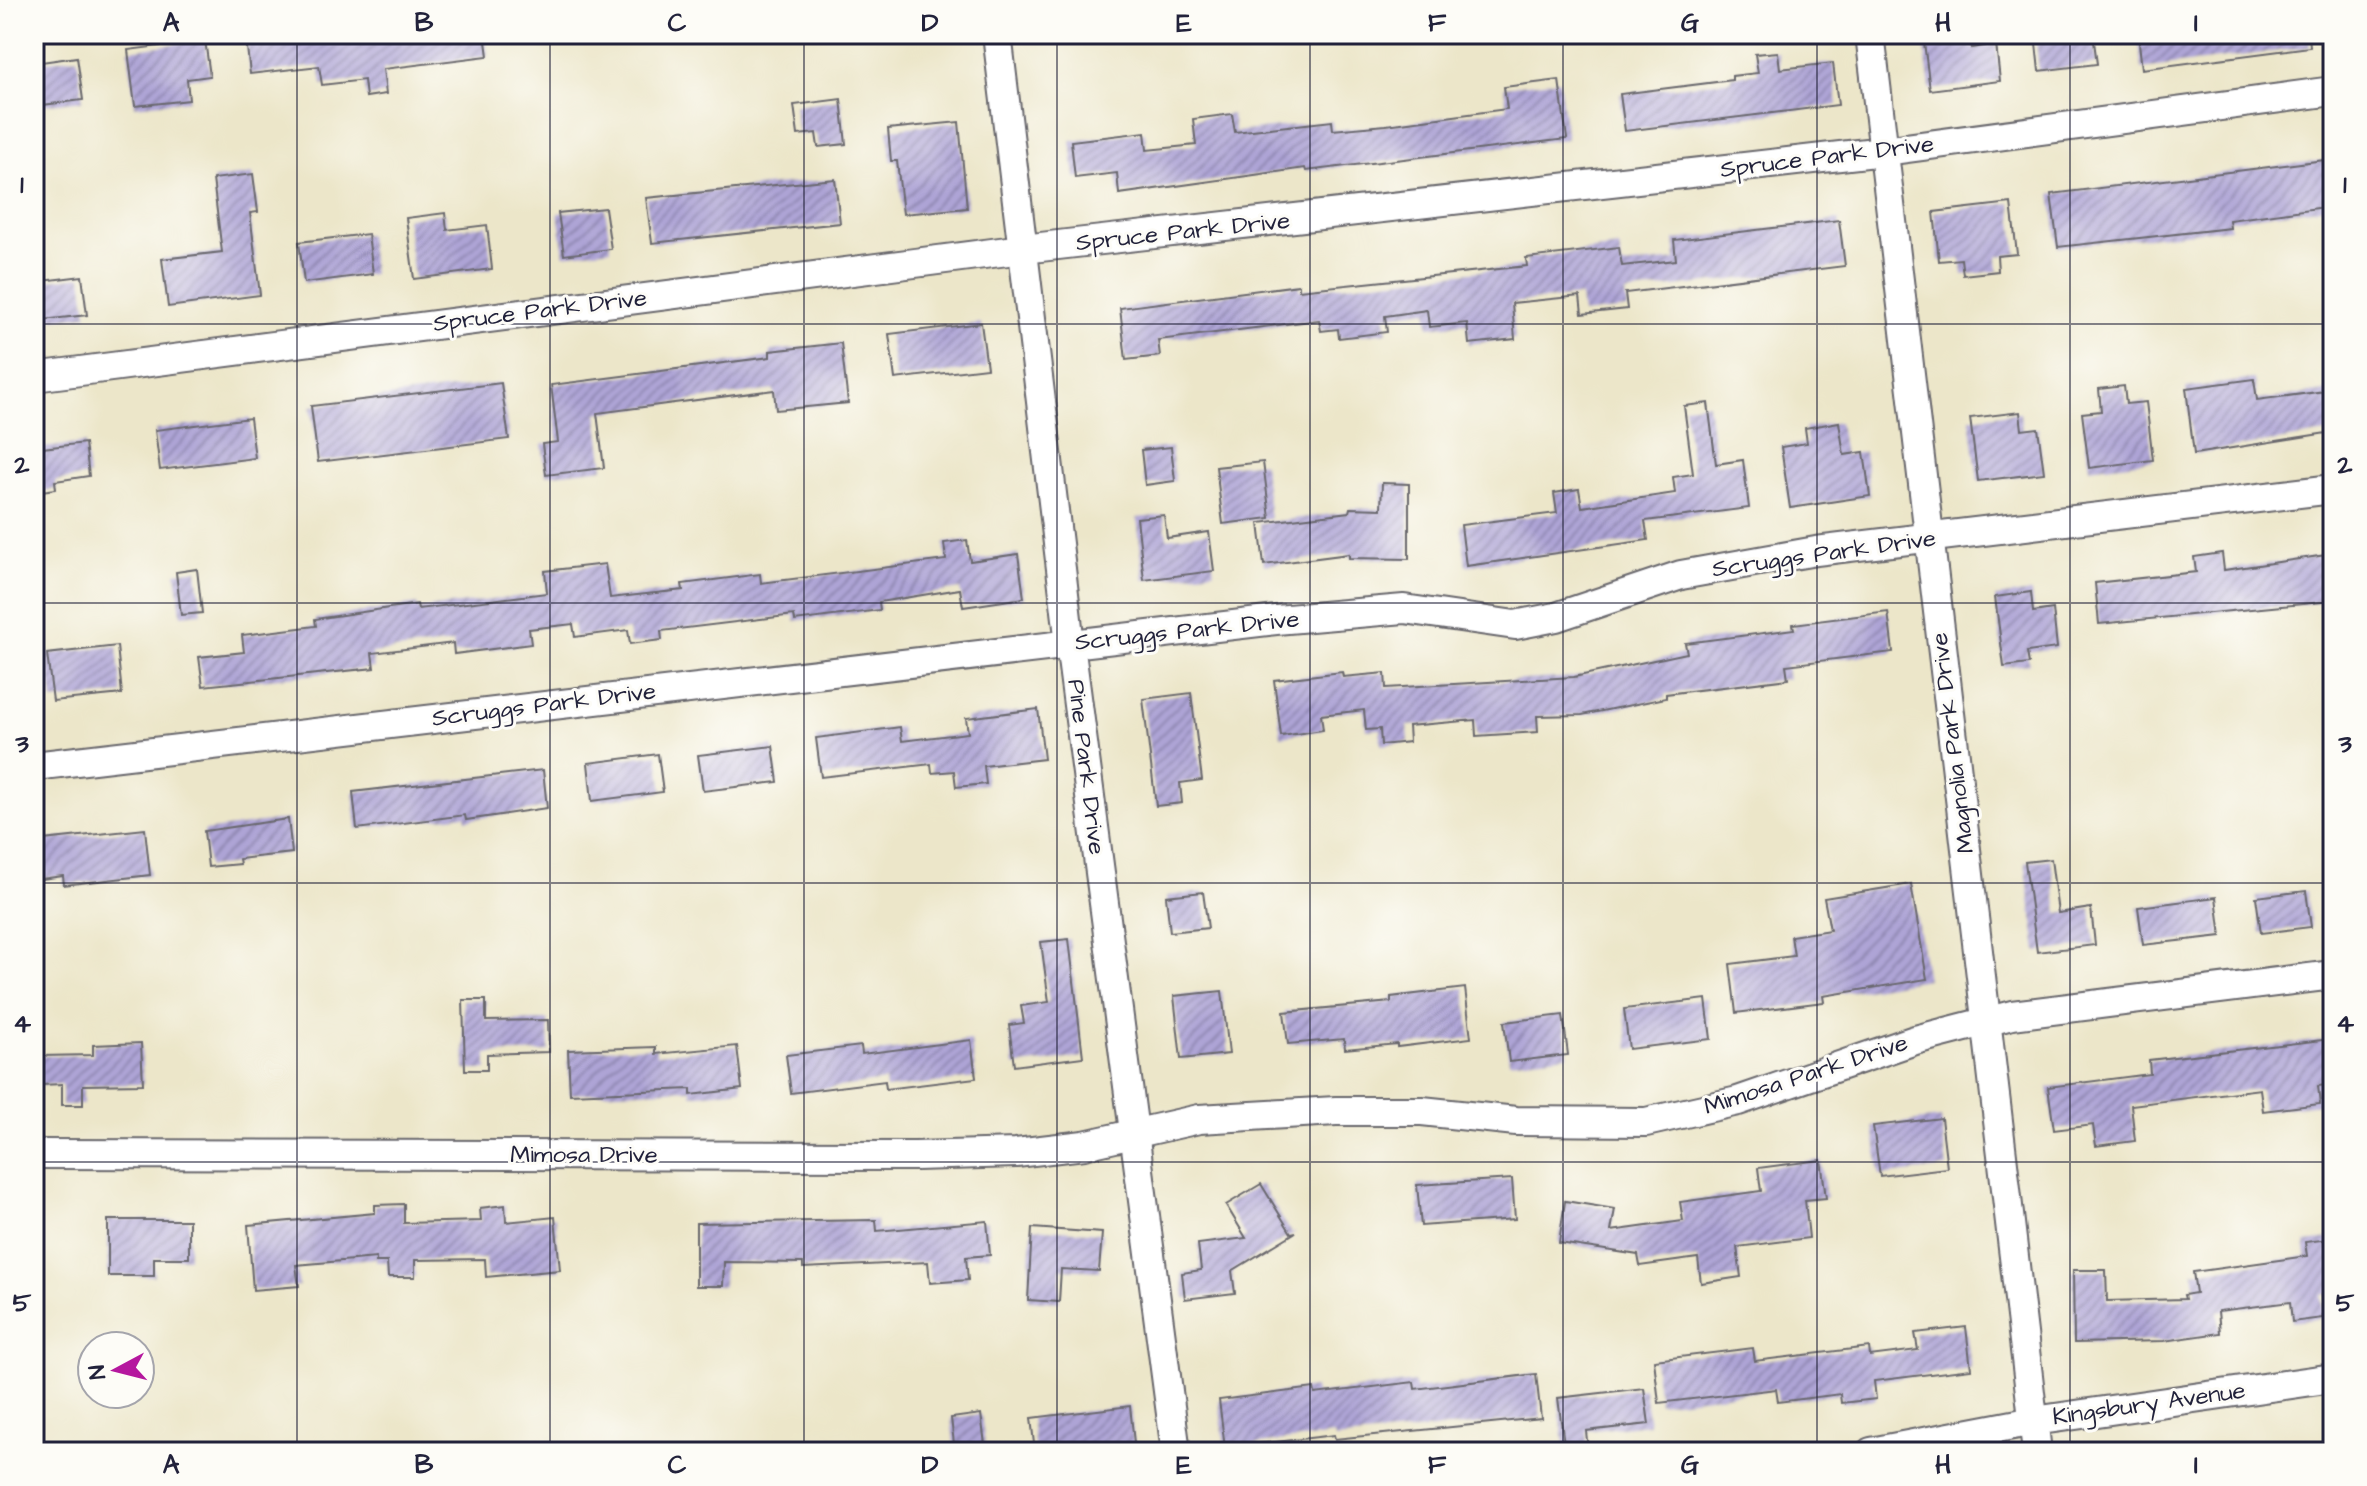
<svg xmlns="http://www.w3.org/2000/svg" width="2367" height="1486" viewBox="0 0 2367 1486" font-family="'Architects Daughter',sans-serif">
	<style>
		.building { fill: url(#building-hatch) }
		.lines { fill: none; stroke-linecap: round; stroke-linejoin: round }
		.minor-casing { stroke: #69676d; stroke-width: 32 }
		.minor { stroke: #fff; stroke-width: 28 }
		.grid { fill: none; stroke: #22223b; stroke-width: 2; stroke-opacity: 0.55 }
		.labels { text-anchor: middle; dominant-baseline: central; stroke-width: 6; stroke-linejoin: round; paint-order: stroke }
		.street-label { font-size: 24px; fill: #22223b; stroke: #fdfcf7 }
		.neatline { fill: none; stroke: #22223b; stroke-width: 3 }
		.grid-label { font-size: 26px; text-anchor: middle; font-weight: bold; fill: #22223b }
	</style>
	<defs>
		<pattern id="building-hatch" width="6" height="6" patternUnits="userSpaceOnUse" patternTransform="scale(2)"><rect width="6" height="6" fill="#aea4d6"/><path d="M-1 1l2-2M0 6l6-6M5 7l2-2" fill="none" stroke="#8d85af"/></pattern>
	</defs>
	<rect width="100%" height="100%" fill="#fdfcf7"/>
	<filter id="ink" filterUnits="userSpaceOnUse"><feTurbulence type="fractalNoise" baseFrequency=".0125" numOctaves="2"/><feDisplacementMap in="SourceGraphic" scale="16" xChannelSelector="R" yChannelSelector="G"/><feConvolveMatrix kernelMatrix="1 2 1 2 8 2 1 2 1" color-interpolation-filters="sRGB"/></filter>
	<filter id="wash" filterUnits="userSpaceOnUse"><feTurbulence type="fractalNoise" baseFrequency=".006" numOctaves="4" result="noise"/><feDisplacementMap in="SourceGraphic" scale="32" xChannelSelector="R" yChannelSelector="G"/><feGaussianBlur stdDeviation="1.8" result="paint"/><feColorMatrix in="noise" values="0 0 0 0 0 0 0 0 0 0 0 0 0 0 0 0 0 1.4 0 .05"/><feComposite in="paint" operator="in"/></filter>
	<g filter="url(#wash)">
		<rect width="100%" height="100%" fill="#ece6c9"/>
		<g id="blocks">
			<g class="building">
				<path d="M282,34H398L399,37L485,34L488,56L383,69L386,94L366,97L364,80L322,85L319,66L250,74L246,38Z"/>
				<path d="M1923,34H1969L1971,48L1996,44L2000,81L1930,90Z"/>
				<path d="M2035,34H2093L2097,64L2039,71Z"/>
				<path d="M2138,34H2309L2310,47L2142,69Z"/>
				<path d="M205,40L210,76L187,79L189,100L135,106L128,50Z"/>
				<path d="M1778,52L1780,69L1833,63L1838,105L1625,131L1620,94L1732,80V76L1758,73L1755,54Z"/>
				<path d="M77,57L83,100L34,106V63Z"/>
				<path d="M1559,80L1567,139L1306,171L1305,168L1119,194L1117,173L1075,178L1071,141L1145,132L1147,150L1196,145L1193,119L1232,114L1235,132L1332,121L1333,130L1386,125L1507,109L1504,87Z"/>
				<path d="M841,99L846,144L818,147L816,133L798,135L794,105Z"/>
				<path d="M959,122L967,208L903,214L897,161H891L888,129Z"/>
				<path d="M2333,159V206L2229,220L2230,228L2058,247L2051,194Z"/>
				<path d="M253,174L258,212L250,213L260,295L168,307L162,259L222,252L213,179Z"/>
				<path d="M835,179L840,223L652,243L646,198Z"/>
				<path d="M2011,203L2017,254L1997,256L1998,271L1963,275L1961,259L1939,261L1934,212Z"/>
				<path d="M605,208L611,249L564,255L558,213Z"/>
				<path d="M445,213L447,230L487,225L492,269L414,279L406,218Z"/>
				<path d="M1839,220L1845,266L1625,293L1627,309L1582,314L1580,296L1512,303L1515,339L1469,344L1467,323L1429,327L1427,310L1385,316L1387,332L1339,338L1338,329L1321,331L1319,320L1158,340L1160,356L1126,360L1120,308L1299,285V290L1527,266L1526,258L1619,247L1622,266L1676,260L1674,240Z"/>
				<path d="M368,234L373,274L304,283L299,242Z"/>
				<path d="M82,276L87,315L34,321V282Z"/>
				<path d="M981,323L987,368L895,379L889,334Z"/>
				<path d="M841,343L848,403L776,410L774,390L597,413L604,468L546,475L542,444L558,442L551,385L770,357V351Z"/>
				<path d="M2254,379L2257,400L2333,390V432L2194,454L2186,388Z"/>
				<path d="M501,383L509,439L318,462L311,406Z"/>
				<path d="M2124,386L2126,404L2146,402L2153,460L2089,468L2082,413L2101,411L2099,389Z"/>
				<path d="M1708,403L1716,464L1743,460L1749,508L1645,521L1648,540L1466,566L1461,525L1557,513L1554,493L1579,489L1582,507L1675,493L1673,477L1693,474L1684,406Z"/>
				<path d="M2020,412L2022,430L2038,428L2044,473L1978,481L1970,418Z"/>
				<path d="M250,418L255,458L160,470L155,430Z"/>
				<path d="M1839,422L1844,455L1864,452L1870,496L1790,508L1781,447L1807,443L1805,428Z"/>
				<path d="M85,443L89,476L55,481L56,489L34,492V449Z"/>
				<path d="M1171,447L1175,481L1145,485L1141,450Z"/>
				<path d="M1263,462L1270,518L1223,524L1216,467Z"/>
				<path d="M1382,483L1409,484V559L1349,558V554L1264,565L1259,523L1349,512L1350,508L1381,509Z"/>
				<path d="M1164,515L1167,538L1209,532L1214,571L1144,580L1137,518Z"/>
				<path d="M967,540L970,561L1018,554L1024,598L963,607L960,589L879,602L880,610L795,621L794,615L661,631L662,640L630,644L628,630L575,637L573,624L529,629L531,644L454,654L453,643L372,653L374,668L203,686L199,657L244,652L242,635L316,626L315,619L396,607L417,604L418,609L547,593L545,571L605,564L610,598L683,590L682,584L760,574L761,583L946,560L944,543Z"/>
				<path d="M2222,553L2224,570L2333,554V601L2099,624L2095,583L2196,572L2194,557Z"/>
				<path d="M197,569L202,613L181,615L176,572Z"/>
				<path d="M2031,592L2033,612L2053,609L2057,648L2027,652L2029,664L2004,667L1995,597Z"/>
				<path d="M1888,612L1893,652L1786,665L1788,679L1666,694V698L1582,715L1537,716L1538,732L1476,736L1475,720L1408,726L1409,742L1381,745L1380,729L1366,730L1364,710L1321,715L1323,730L1281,736L1274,680L1342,672L1343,677L1385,673L1386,688L1574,677L1687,653L1685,643L1794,629L1793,624Z"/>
				<path d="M117,646L122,694L53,701L47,654Z"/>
				<path d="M1191,693L1202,780L1180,783L1182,803L1156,806L1143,699Z"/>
				<path d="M1038,709L1044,759L984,766L986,784L956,787L954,771L932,773L931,764L821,777L816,738L900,727L902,741L968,733L966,718Z"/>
				<path d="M773,746L778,782L703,791L698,755Z"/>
				<path d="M658,754L663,792L592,801L588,763Z"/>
				<path d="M543,770L547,808L466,820L465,815L357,829L353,792Z"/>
				<path d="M288,819L292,853L239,859L240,864L208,867L204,831Z"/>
				<path d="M145,829L150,875L64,885L63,876L34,880V841Z"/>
				<path d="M2051,859L2058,913L2091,908L2095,945L2037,952L2025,862Z"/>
				<path d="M1911,884L1927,979L1823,996L1824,1002L1736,1013L1730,964L1794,956L1791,936L1830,930L1824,898Z"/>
				<path d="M2306,891L2311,927L2261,933L2256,897Z"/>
				<path d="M1203,892L1208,928L1170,932L1166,896Z"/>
				<path d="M2216,897L2221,936L2143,945L2138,907Z"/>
				<path d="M1069,939L1083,1057L1014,1066L1009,1025L1024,1023L1021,1006L1049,1002L1041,942Z"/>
				<path d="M1465,988L1471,1038L1397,1047V1044L1345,1049L1344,1039L1288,1044L1284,1012L1391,1002V997Z"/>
				<path d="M1222,991L1229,1054L1181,1059L1174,996Z"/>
				<path d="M1706,999L1711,1039L1629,1049L1624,1009Z"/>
				<path d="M463,1000H486V1021L548,1020L549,1052L487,1054V1070H465Z"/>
				<path d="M1563,1015L1568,1055L1509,1062L1504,1022Z"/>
				<path d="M2331,1039L2333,1084L2318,1086L2320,1104L2263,1111L2260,1089L2131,1105L2135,1141L2096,1146L2093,1125L2054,1130L2048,1087L2150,1074L2149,1060Z"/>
				<path d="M971,1040L976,1078L886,1089L885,1081L791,1093L786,1055L861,1046L862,1054Z"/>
				<path d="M141,1043L143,1084L83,1085V1105H62V1084L41,1085L40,1056L93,1055V1045Z"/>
				<path d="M737,1046L742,1089L691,1095V1089L570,1094L568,1050L656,1047V1054Z"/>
				<path d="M1941,1118L1947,1168L1880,1176L1873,1126Z"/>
				<path d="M1821,1160L1826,1198L1805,1200L1809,1238L1737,1247L1741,1277L1701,1283L1698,1258L1640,1266L1638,1255L1559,1243L1565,1201L1615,1209L1611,1231L1683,1221L1680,1202L1761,1191L1758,1168Z"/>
				<path d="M1512,1179L1515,1219L1421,1226L1417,1185Z"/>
				<path d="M1261,1184L1291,1233L1296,1232L1232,1271L1235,1293L1185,1299L1182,1273L1201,1270L1198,1244L1246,1238L1226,1205Z"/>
				<path d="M404,1204V1223L481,1221L480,1208L505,1205L506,1222L555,1217L560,1270L486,1277L485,1259L415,1260V1277H388L387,1262H376V1258L296,1265L299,1286L253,1290L248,1225L375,1213V1205Z"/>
				<path d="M108,1220H189V1258H154V1276H108Z"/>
				<path d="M876,1220L877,1231L987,1221L990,1255L966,1257L968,1280L930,1283L928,1262L803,1268V1263L724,1262L723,1286H696V1223Z"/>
				<path d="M1032,1228L1102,1233L1099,1271L1061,1269L1059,1302L1028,1300Z"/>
				<path d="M2329,1239L2333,1293L2321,1295L2323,1318L2292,1322L2290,1302L2218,1311L2220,1333L2164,1341L2074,1343L2073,1270H2106L2107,1301L2185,1299L2184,1295L2196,1293L2193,1272L2307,1256L2305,1242Z"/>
				<path d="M1966,1327L1971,1369L1874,1381L1876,1399L1841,1403L1840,1394L1778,1402L1776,1389L1659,1403L1654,1360L1753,1348L1755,1361L1869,1347L1870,1356L1918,1350L1915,1333Z"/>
				<path d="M1536,1374L1541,1418L1335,1439L1334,1435L1225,1448L1219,1400L1314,1388L1315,1394L1414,1382L1415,1389Z"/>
				<path d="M1644,1388L1649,1424L1586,1431L1588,1450L1565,1452L1558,1398Z"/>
				<path d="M1130,1406L1135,1452H1035L1031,1418Z"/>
				<path d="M981,1414L986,1452H955L951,1418Z"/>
			</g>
		</g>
	</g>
	<g filter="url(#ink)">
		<use href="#blocks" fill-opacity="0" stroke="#69676d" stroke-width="2"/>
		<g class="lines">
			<defs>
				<g id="minor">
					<path d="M997,34L1070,644L1176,1452"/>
					<path d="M1870,34L2037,1452"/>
					<path d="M34,377L1023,249L1884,151L2333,91"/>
					<path d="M34,766L1276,620L1404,609L1515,625L1556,617L1681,575L1816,551L2333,489"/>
					<path d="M34,1154L915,1156L1016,1153L1084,1145L1199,1119L1336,1111H1422L1516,1121L1646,1122L1738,1101L1915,1040L2012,1015L2333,975"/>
					<path d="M1871,1452L2034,1421L2333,1378"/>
				</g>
			</defs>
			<use href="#minor" class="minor-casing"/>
			<use href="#minor" class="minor"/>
		</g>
	</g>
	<path class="grid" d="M297,34V1452M550,34V1452M804,34V1452M1057,34V1452M1310,34V1452M1563,34V1452M1817,34V1452M2070,34V1452M34,324H2333M34,603H2333M34,883H2333M34,1162H2333"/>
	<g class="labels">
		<g class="street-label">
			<text transform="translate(1827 157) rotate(-7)">Spruce Park Drive</text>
			<text transform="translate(1183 232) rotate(-6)">Spruce Park Drive</text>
			<text transform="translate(540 311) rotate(-7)">Spruce Park Drive</text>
			<text transform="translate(1824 554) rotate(-8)">Scruggs Park Drive</text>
			<text transform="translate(1187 631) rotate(-6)">Scruggs Park Drive</text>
			<text transform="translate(544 705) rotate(-7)">Scruggs Park Drive</text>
			<text transform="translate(1953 743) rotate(-97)">Magnolia Park Drive</text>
			<text transform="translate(1086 767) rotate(83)">Pine Park Drive</text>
			<text transform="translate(1806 1075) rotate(-18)">Mimosa Park Drive</text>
			<text x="584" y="1155">Mimosa Drive</text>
			<text transform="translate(2149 1404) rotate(-8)">Kingsbury Avenue</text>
		</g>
	</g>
	<rect width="2367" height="1486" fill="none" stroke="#fdfcf7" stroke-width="88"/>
	<g transform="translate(116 1370) rotate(263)"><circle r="38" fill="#fdfcf7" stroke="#a5a5ac" stroke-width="2"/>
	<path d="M0-6L14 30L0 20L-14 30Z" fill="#b5179e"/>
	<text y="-12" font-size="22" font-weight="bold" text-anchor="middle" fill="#22223b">N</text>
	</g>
	<rect x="44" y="44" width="2279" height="1398" class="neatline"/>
	<g class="grid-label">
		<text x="171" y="31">A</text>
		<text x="424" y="31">B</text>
		<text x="677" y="31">C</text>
		<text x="930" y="31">D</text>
		<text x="1184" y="31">E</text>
		<text x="1437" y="31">F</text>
		<text x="1690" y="31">G</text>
		<text x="1943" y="31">H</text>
		<text x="2196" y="31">I</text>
		<text x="22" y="193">1</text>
		<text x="2345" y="193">1</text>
		<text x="22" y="473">2</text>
		<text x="2345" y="473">2</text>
		<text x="22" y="752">3</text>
		<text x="2345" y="752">3</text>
		<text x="22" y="1032">4</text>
		<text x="2345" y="1032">4</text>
		<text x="22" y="1311">5</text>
		<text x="2345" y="1311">5</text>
		<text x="171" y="1473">A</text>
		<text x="424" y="1473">B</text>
		<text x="677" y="1473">C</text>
		<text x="930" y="1473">D</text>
		<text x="1184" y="1473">E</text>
		<text x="1437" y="1473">F</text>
		<text x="1690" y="1473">G</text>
		<text x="1943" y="1473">H</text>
		<text x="2196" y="1473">I</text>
	</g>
</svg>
